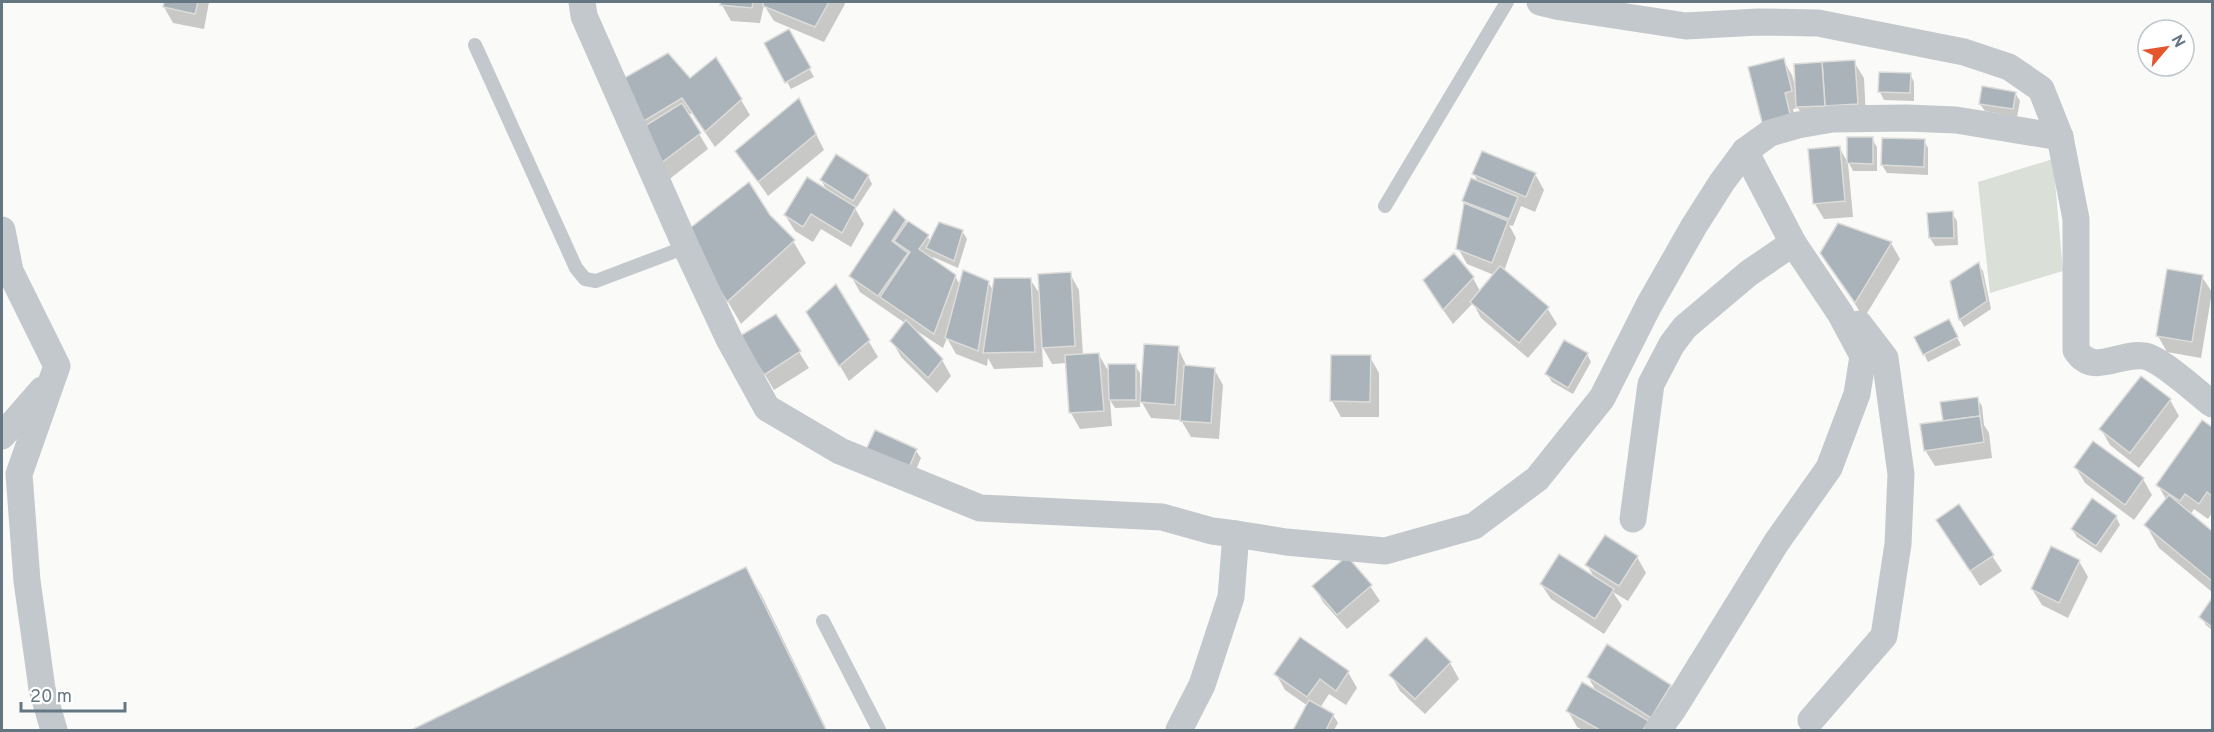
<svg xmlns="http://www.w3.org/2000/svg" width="2214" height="732" viewBox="0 0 2214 732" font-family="Overpass,sans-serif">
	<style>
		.green { fill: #dadfd7 }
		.shadow { fill: #0003 }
		.building { fill: #aab3b9; stroke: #dcdcda; stroke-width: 1.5 }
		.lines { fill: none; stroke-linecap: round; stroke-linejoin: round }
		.service { stroke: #c3c8cc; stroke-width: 14 }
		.minor { stroke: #c3c8cc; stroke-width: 27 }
	</style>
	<rect width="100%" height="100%" fill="#fafaf8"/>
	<path class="green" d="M2053,159L2063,271L1990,293L1978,182Z"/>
	<g class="shadow">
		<path d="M165,2H209L204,29L173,23L164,7Z"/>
		<path d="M723,2H844L845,4L824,42L774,21L764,5L760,23L731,21L722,5Z"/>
		<path d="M788,31L814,77L791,89L766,44Z"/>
		<path d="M1783,60L1792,75L1795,86L1854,62L1864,78L1866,119L1802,115L1798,108L1793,109L1799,134L1773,141Z"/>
		<path d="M1910,74L1914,82V101L1884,100L1880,92Z"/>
		<path d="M690,80L741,100L750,115L715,147L692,113L688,115L708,149L667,181L640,123Z"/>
		<path d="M2015,93L2020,101L2017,117L1985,111L1980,104Z"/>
		<path d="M799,100L824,150L768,196L737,151Z"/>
		<path d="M1872,139L1877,147V171H1853L1849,163Z"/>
		<path d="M1924,141L1928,148V175L1887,173L1882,165Z"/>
		<path d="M1839,147L1848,163L1853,217L1824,219L1815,204Z"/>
		<path d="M1474,174H1535L1544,190L1535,212L1521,206L1513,226L1509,225L1516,238L1504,271L1547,308L1557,324L1528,358L1481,318L1473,303L1453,324L1434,297L1473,278L1480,291L1494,275L1467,264L1458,248L1466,204L1464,200L1478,182Z"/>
		<path d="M868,176L872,184L857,207L853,205L864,224L851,247L821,229L813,242L795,231L785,215L828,192L821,180Z"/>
		<path d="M1952,213L1957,221L1958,245L1935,246L1930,238L1929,214Z"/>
		<path d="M769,215L793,241L806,263L741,324L687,232Z"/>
		<path d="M905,221L907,224L927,236L931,242L962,231L967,239L958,268L933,257L932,260L955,276L960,285L988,282L994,292L1030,279L1041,296L1070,274L1079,290L1083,356L1099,355L1110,374L1135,365L1140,373V395H1142L1178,348L1187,367L1214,369L1223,385L1219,439L1191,437L1181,420L1151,418L1140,399V407L1115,408L1110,400L1112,426L1080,429L1071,413L1067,363L1052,364L1042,346L1043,367L994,369L988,358L987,366L956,354L947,338L943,348L914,329L942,360L951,376L937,393L901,357L892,341L905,323L860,292L851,276Z"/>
		<path d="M1891,243L1900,259L1864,318L1822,253Z"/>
		<path d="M1978,264L1983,271L1991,309L1964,327L1960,320L1952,282Z"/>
		<path d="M2202,277L2212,292L2201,358L2167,352L2158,336Z"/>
		<path d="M836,286L878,357L849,381L808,312Z"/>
		<path d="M776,316L809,368L774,390L742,336Z"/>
		<path d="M1948,321L1961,345L1928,362L1924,354Z"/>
		<path d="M1587,354L1591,362L1573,394L1552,382L1547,374Z"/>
		<path d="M1370,357L1379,373V417H1341L1332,401Z"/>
		<path d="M2141,378L2170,400L2179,416L2139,468L2110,445L2101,429Z"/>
		<path d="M1977,399L1982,406L1984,425L1989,433L1992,458L1935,466L1925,450L1945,422Z"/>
		<path d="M2203,422L2212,429V513L2208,519L2194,509L2190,515L2212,533V592L2159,548L2146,525L2167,501L2158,485Z"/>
		<path d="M916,451L921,458L912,479L871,460Z"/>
		<path d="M2076,468L2143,479L2152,495L2134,520L2085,483Z"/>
		<path d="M1959,506L2002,571L1980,586L1938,521Z"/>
		<path d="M2116,517L2120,525L2101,553L2077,537L2072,529Z"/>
		<path d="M1637,557L1646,573L1628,601L1613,592L1622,606L1604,634L1551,599L1541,584L1596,580L1587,565Z"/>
		<path d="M2079,561L2088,577L2068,618L2042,605L2032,589Z"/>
		<path d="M746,569L762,596L827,730H415Z"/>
		<path d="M1314,586H1370L1380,601L1347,629L1323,602Z"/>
		<path d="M2212,601V630L2206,625L2201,617Z"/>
		<path d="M1426,639L1450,663L1459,679L1425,714L1400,691L1391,675Z"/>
		<path d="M1348,672L1357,688L1346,705L1329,694L1320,708L1333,715L1338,723L1334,730H1295L1308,706L1285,690L1276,674Z"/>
		<path d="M1588,677L1670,686L1679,702L1652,730H1583L1577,727L1568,711L1598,694Z"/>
	</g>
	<g class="building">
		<path d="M164,2H198L195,14L163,7Z"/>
		<path d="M721,2H753L752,8L720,5Z"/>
		<path d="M763,2H829L815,27L763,6Z"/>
		<path d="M789,29L811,68L785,83L764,43Z"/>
		<path d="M668,53L690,78L716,57L742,99L705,132L682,98L639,124L619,81Z"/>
		<path d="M1784,58L1792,91L1785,93L1791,118L1763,126L1748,67Z"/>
		<path d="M1855,60L1858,104L1825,106L1822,62Z"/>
		<path d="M1822,62L1825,106L1796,107L1794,64Z"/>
		<path d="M1879,72L1911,73L1910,93L1878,92Z"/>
		<path d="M1982,86L2016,92L2013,109L1979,104Z"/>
		<path d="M799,98L816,134L758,182L735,151Z"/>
		<path d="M682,103L701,133L657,166L640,129Z"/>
		<path d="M1847,137H1873V164L1847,163Z"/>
		<path d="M1882,138L1925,139L1924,167L1881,165Z"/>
		<path d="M1840,146L1845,201L1813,204L1808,149Z"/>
		<path d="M1482,151L1536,173L1526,197L1472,174Z"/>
		<path d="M836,154L869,175L853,201L820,180Z"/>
		<path d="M807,177L856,207L842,233L811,214L803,227L784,215Z"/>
		<path d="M1471,178L1518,197L1509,219L1462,201Z"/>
		<path d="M749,182L770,215L795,240L727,302L685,232Z"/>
		<path d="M1464,203L1508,221L1492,263L1456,249Z"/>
		<path d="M894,209L906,220L892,241L908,253L878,296L849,276Z"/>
		<path d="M1953,211L1954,238H1929L1927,213Z"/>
		<path d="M908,221L929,235L919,249L956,275L934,334L880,297L910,252L894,241Z"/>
		<path d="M939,222L963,230L954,261L926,248Z"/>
		<path d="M1838,223L1892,242L1855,303L1820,253Z"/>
		<path d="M1454,253L1474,277L1443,310L1423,280Z"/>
		<path d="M1979,262L1987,301L1959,320L1950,281Z"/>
		<path d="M1500,266L1549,307L1519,343L1470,302Z"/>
		<path d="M2167,269L2203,275L2192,342L2156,336Z"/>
		<path d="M963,270L989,281L978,351L945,338Z"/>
		<path d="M1071,272L1075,346L1042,348L1038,274Z"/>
		<path d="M994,278H1031L1035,352L983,353Z"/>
		<path d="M836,284L870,340L839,366L806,312Z"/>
		<path d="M776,314L801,351L764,375L740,336Z"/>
		<path d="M1949,319L1958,337L1923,355L1914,337Z"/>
		<path d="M906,320L943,359L928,378L890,341Z"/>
		<path d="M1564,340L1588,353L1568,388L1545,374Z"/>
		<path d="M1144,344L1179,346L1175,405L1140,402Z"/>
		<path d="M1099,353L1104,411L1069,413L1065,355Z"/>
		<path d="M1331,355H1371L1370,402L1330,401Z"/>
		<path d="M1108,364H1136V400H1109Z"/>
		<path d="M1184,365L1215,368L1211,423L1180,421Z"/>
		<path d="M2141,376L2171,399L2130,453L2099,429Z"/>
		<path d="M1978,397L1980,416L1943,421L1940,402Z"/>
		<path d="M1980,416L1984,442L1924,451L1920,424Z"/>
		<path d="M2202,420L2212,427V496L2207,492L2199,504L2185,494L2180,501L2156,485Z"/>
		<path d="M875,430L917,449L907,472L865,452Z"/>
		<path d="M2093,441L2144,478L2125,505L2074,467Z"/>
		<path d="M2169,495L2212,531V581L2144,525Z"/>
		<path d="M2092,498L2117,516L2096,546L2071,529Z"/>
		<path d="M1959,504L1994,555L1970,571L1936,520Z"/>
		<path d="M1605,535L1638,556L1619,586L1585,565Z"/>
		<path d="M2051,546L2080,560L2059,603L2031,589Z"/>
		<path d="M1559,554L1614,589L1595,619L1540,584Z"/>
		<path d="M1347,556L1372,585L1337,615L1312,586Z"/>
		<path d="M746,567L826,730H411Z"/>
		<path d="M2212,598V627L2199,617Z"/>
		<path d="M1300,637L1349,671L1336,691L1320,679L1307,697L1274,674Z"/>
		<path d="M1426,637L1451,662L1415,699L1389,675Z"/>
		<path d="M1607,644L1671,685L1651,718L1587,677Z"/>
		<path d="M1582,682L1649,721L1643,730H1600L1566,711Z"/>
		<path d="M1309,700L1334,714L1326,730H1293Z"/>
	</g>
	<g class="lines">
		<g class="service">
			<path d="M475,45L576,268L585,279L596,281L686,247"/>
			<path d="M1385,206L1507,2"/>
			<path d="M823,621L879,730"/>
		</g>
		<g class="minor">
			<path d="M582,2L584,16L686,247L729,339L767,408L840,451L980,508L1162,517L1212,531L1236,534L1231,597L1202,685L1179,730"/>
			<path d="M2060,137L2076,219V350C2093,377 2119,352 2144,356C2160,358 2198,393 2212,404"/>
			<path d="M2,230L10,271L57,366L19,474L27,581L35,638L42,689L54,730"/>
			<path d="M2,436L42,390"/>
			<path d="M1633,519L1651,384L1672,344L1685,327L1749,273L1793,243"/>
			<path d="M1236,534L1286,542L1385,551L1474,526L1537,479L1602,398L1649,305L1694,226L1722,182L1745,151L1770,133L1798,125L1832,119L1907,118L1956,120L2060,137L2041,89L2009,67L1964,52L1818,23L1758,22L1686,26L1561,7L1540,2"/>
			<path d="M1811,720L1884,636L1898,544L1901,474L1885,358L1859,324"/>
			<path d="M1658,730L1674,708L1776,543L1829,468L1857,394L1863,356L1840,313L1793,243L1745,151"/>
		</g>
	</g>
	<rect width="2214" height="732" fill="none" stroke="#657683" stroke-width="6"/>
	<g transform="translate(2166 48) rotate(61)"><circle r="28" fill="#ffffff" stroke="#c1c8cd" stroke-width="1.5"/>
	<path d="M0-4.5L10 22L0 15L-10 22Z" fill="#e4572e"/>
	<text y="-9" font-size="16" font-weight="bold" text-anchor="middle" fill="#657683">N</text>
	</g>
	<path d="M21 702v9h104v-9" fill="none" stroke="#657683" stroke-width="3"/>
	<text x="30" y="702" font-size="18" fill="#657683" stroke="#ffffff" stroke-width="4.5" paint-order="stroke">20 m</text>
</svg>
